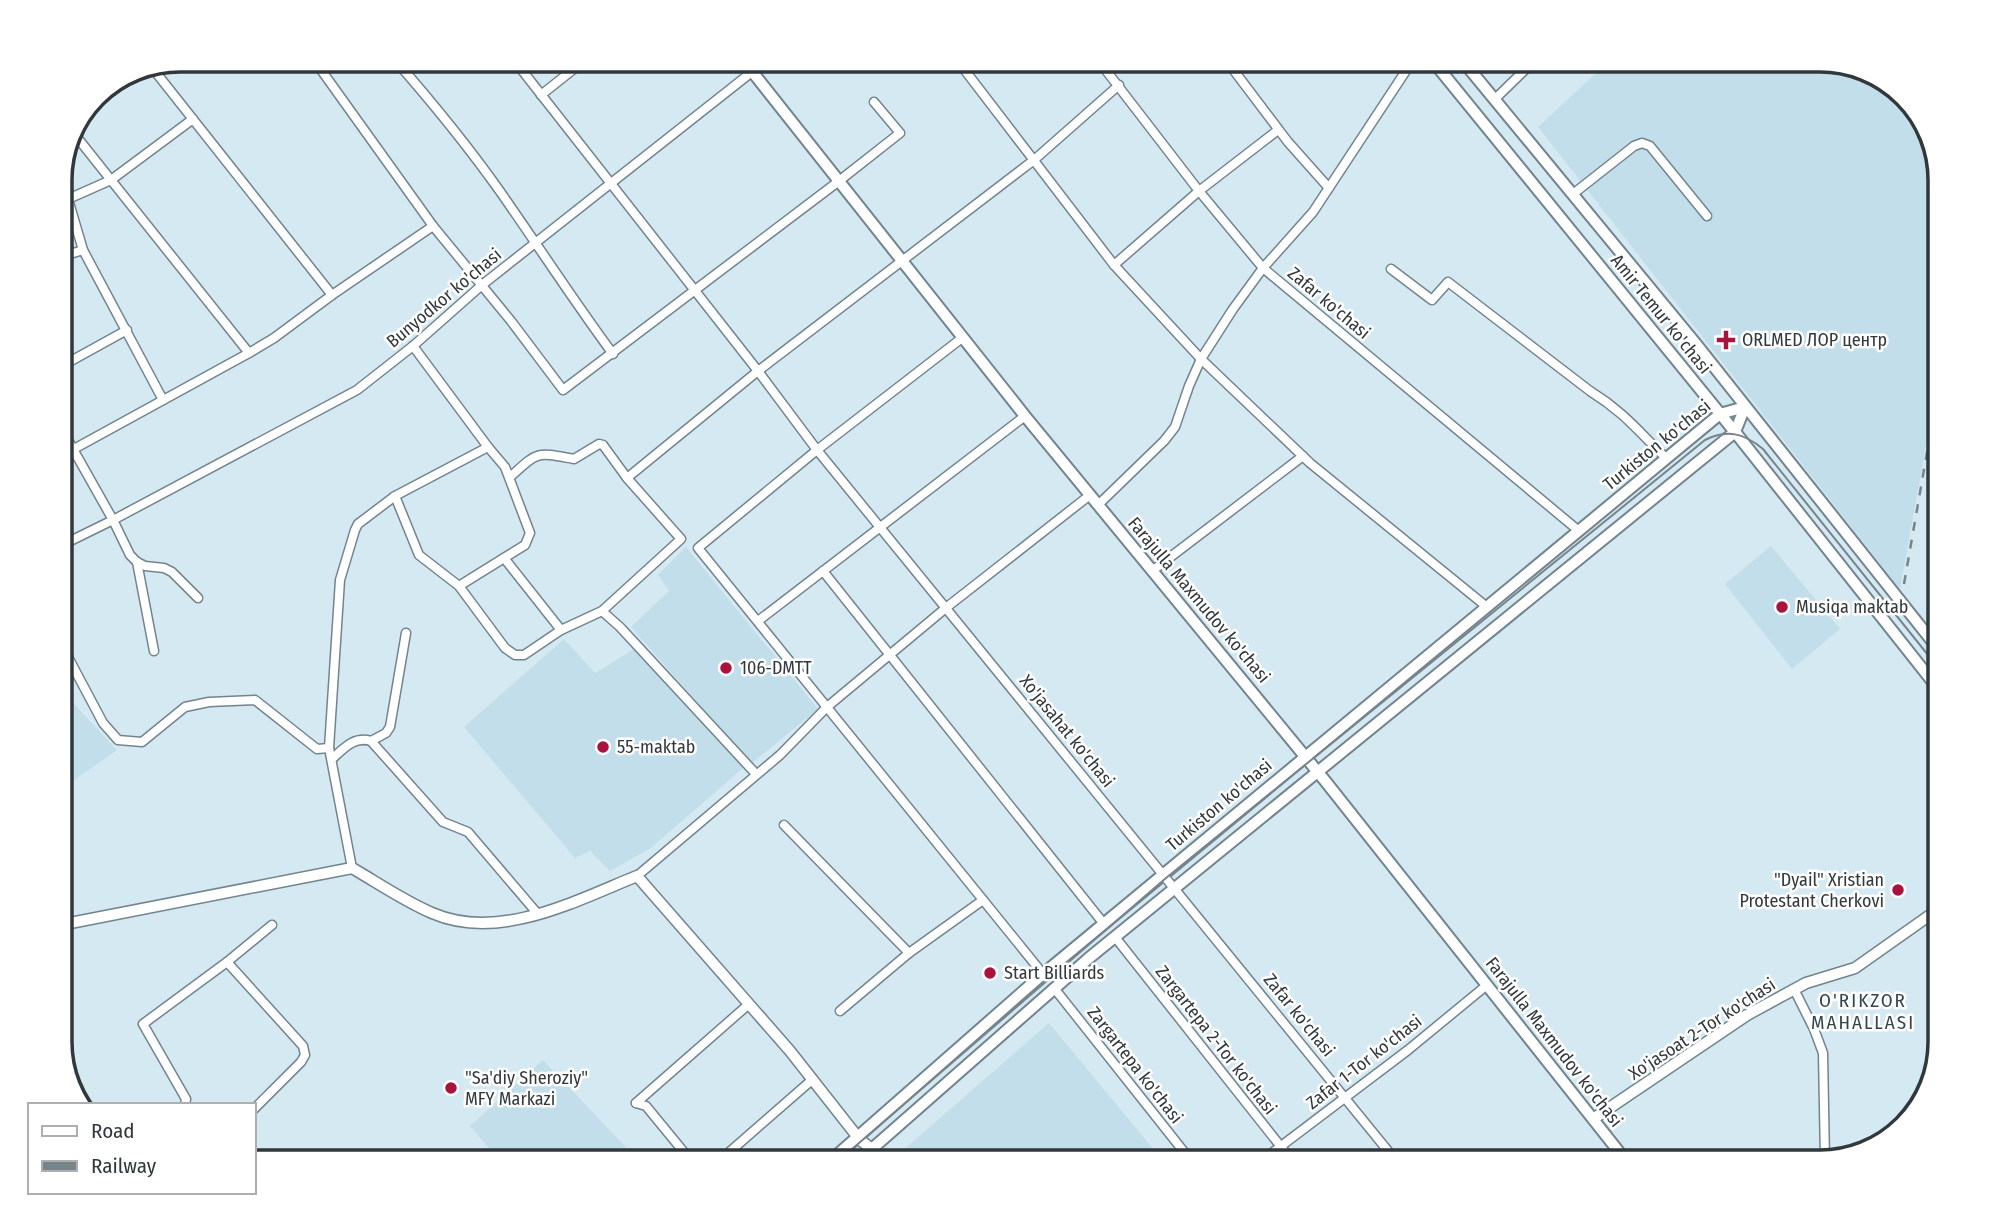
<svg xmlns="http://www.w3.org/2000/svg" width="2000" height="1222" viewBox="0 0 2000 1222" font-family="'Fira Sans Condensed',sans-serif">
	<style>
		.built { fill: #c2deeb }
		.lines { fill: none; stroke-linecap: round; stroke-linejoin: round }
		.minor-casing { stroke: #72848d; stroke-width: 11 }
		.tertiary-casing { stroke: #72848d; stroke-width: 13 }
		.secondary-casing { stroke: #72848d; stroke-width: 14 }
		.minor { stroke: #fff; stroke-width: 8 }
		.tertiary { stroke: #fff; stroke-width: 10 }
		.secondary { stroke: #fff; stroke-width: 10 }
		.tram { stroke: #77848a; stroke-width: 2 }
		.rail { stroke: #77848a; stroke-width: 2.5; stroke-dasharray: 9 9; stroke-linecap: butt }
		.poi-dot { fill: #a9133e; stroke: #fff; stroke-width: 2.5 }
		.labels { text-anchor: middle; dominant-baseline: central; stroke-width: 5; stroke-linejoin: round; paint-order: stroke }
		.street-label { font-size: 18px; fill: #31383c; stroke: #fff }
		.poi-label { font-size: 18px; fill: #31383c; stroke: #fff; text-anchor: start }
		.neighbourhood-label { font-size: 19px; letter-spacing: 2px; fill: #34444d; stroke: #fff }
		.rim { fill: none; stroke: #31383c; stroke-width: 3.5 }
	</style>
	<rect width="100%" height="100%" fill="#d5e9f3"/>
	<g class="built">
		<path d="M1610,60H1820L1881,76L1924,119L1940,172V369L1900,589L1538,127Z"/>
		<path d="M1771,546L1840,629L1792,669L1725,584Z"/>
		<path d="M686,547L818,709L751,764L631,627L669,591L658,575Z"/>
		<path d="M564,639L595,673L636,648L743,768L651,848L610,871L590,851L575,858L464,727Z"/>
		<path d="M60,689L117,750L60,790Z"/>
		<path d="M1049,1023L1164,1162H908L900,1153Z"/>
		<path d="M543,1060L640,1162H501L470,1126Z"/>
	</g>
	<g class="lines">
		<defs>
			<g id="minor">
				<path d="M314,60L433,226L511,321L563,390L839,181L900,133L874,102"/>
				<path d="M395,60C431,101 467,145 499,190C537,244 573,300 613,354"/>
				<path d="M514,60L758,371L817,450L1397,1162"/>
				<path d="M957,60L1114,265L1201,359L1310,463L1487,607"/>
				<path d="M1098,60L1199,191L1263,268L1579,531"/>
				<path d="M1226,60L1288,142L1329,188"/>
				<path d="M150,65L332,295L433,226"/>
				<path d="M541,95L585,60"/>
				<path d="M1495,99L1535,60"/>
				<path d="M76,136L111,180L193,119"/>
				<path d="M1573,194L1634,146L1642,143L1650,146L1707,216"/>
				<path d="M60,257L83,250"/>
				<path d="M1114,265L1199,191L1278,130"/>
				<path d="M1391,269L1432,300L1448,282L1590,391C1624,412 1639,432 1666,458"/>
				<path d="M962,338L817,450L698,548L1043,974"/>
				<path d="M60,367L127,330"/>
				<path d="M163,400L83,250L68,199L111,180L249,353"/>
				<path d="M60,426L113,520L130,555L137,562L145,566L164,568L172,572L198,598"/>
				<path d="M72,450L249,353L274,338L332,295"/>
				<path d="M510,477C539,451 535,452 574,459L599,444L603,445L627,478L681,539L602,611"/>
				<path d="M627,478L758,371L1034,160L1119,85"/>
				<path d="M395,496L419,555L459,586L505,648L515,655H524L561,630L504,558L525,545L530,533L505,467L488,447"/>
				<path d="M1098,505L1164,441L1175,427L1189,386L1201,359L1233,309L1263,268L1313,212L1413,60"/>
				<path d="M60,546L113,520L357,390L413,346L482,285L767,60"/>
				<path d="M137,562L154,651"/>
				<path d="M823,571L1104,924"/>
				<path d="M1152,571L1303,456"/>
				<path d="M459,586L504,558"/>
				<path d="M758,621L1025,416"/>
				<path d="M561,630L602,611L620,627L756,774"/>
				<path d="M60,642L103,723L118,740L142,742L185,707L209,702L255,700L317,749L329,748"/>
				<path d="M371,741L443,822L468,832L537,913"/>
				<path d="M332,759C344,748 354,736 371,741L386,733L390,727L406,633"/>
				<path d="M784,825L909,953"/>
				<path d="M352,868L329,748L340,580L355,530L358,524L395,496L488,447L413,346"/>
				<path d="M637,876L780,755L827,707L947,607L1090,495"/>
				<path d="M1115,937L1293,1162"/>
				<path d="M1054,988L1192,1162"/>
				<path d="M1794,989L1814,1029L1823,1053L1825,1161"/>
				<path d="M840,1011L909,953L983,900"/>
				<path d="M636,1103L749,1004"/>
				<path d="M636,1103L646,1106L692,1162"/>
				<path d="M185,1105L186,1099L143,1024L227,962"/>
				<path d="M254,1109L301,1062L305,1055L303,1046L227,962L272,925"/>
				<path d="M718,1162L813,1079"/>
				<path d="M1260,1162L1408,1050L1487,985"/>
			</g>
			<g id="tertiary">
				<path d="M60,925L352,868C378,883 404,901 432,913C499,942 575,901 637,876L790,1051L860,1140L872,1149"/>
				<path d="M1593,1119L1747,1015L1806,983L1855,968L1940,908"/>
			</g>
			<g id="secondary">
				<path d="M743,60L1025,416L1326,782L1627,1162"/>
				<path d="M1432,60L1735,432L1940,691"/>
				<path d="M1462,60L1696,344L1940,651"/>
				<path d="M829,1162L1043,974L1720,414L1745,407"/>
				<path d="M857,1162L1089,958L1735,432L1745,407"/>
			</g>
		</defs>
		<use href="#minor" class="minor-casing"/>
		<use href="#tertiary" class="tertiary-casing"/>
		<use href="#secondary" class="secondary-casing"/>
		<use href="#minor" class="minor"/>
		<use href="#tertiary" class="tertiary"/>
		<use href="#secondary" class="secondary"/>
		<path class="tram" d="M837,1162L1166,878L1705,440C1727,429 1744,433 1763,449L1940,670"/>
		<path class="rail" d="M1904,584L1940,378"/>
	</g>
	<g class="poi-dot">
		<path d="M1722.5 329.5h7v7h7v7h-7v7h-7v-7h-7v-7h7z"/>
		<circle cx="1782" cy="607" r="7"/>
		<circle cx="726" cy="668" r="7"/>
		<circle cx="603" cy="747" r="7"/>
		<circle cx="1898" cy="890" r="7"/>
		<circle cx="990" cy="973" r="7"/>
		<circle cx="451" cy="1088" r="7"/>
	</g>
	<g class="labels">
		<g class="street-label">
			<text transform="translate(444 298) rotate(-40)">Bunyodkor ko'chasi</text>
			<text transform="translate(1329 303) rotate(40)">Zafar ko'chasi</text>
			<text transform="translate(1661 314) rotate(51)">Amir Temur ko'chasi</text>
			<text transform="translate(1657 445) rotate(-39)">Turkiston ko'chasi</text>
			<text transform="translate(1199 600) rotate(50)">Farajulla Maxmudov ko'chasi</text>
			<text transform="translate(1067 731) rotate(51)">Xo'jasahat ko'chasi</text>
			<text transform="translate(1219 805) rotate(-40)">Turkiston ko'chasi</text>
			<text transform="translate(1299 1015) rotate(51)">Zafar ko'chasi</text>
			<text transform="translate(1702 1029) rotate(-33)">Xo'jasoat 2-Tor ko'chasi</text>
			<text transform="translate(1216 1040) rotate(52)">Zargartepa 2-Tor ko'chasi</text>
			<text transform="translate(1554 1042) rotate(52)">Farajulla Maxmudov ko'chasi</text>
			<text transform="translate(1364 1062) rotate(-38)">Zafar 1-Tor ko'chasi</text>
			<text transform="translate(1135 1065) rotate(52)">Zargartepa ko'chasi</text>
		</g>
		<g class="poi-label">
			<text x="1742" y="340">ORLMED ЛОР центр</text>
			<text x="1796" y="607">Musiqa maktab</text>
			<text x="740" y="668">106-DMTT</text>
			<text x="617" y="747">55-maktab</text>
			<text x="1884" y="880" text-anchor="end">"Dyail" Xristian<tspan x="1884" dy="21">Protestant Cherkovi</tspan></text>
			<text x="1004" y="973">Start Billiards</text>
			<text x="465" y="1078">"Sa'diy Sheroziy"<tspan x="465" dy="21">MFY Markazi</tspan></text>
		</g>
		<g class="neighbourhood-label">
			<text x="1863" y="1000">O'RIKZOR<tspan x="1863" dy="22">MAHALLASI</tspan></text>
		</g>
	</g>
	<path d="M0 0H2000V1222H0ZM180 72H1820A108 108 0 0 1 1928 180V1042A108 108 0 0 1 1820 1150H180A108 108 0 0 1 72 1042V180A108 108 0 0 1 180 72Z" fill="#fff" fill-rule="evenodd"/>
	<path class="rim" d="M180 72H1820A108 108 0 0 1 1928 180V1042A108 108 0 0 1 1820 1150H180A108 108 0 0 1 72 1042V180A108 108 0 0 1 180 72Z"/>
	<rect x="28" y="1103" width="228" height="91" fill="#ffffff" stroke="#adafb1" stroke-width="2"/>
	<rect x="42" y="1126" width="35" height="10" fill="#ffffff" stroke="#adafb1" stroke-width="2"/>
	<text x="91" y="1138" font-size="21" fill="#31383c">Road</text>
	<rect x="42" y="1161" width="35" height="10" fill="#77848a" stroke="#adafb1" stroke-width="2"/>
	<text x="91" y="1173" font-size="21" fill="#31383c">Railway</text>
</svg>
